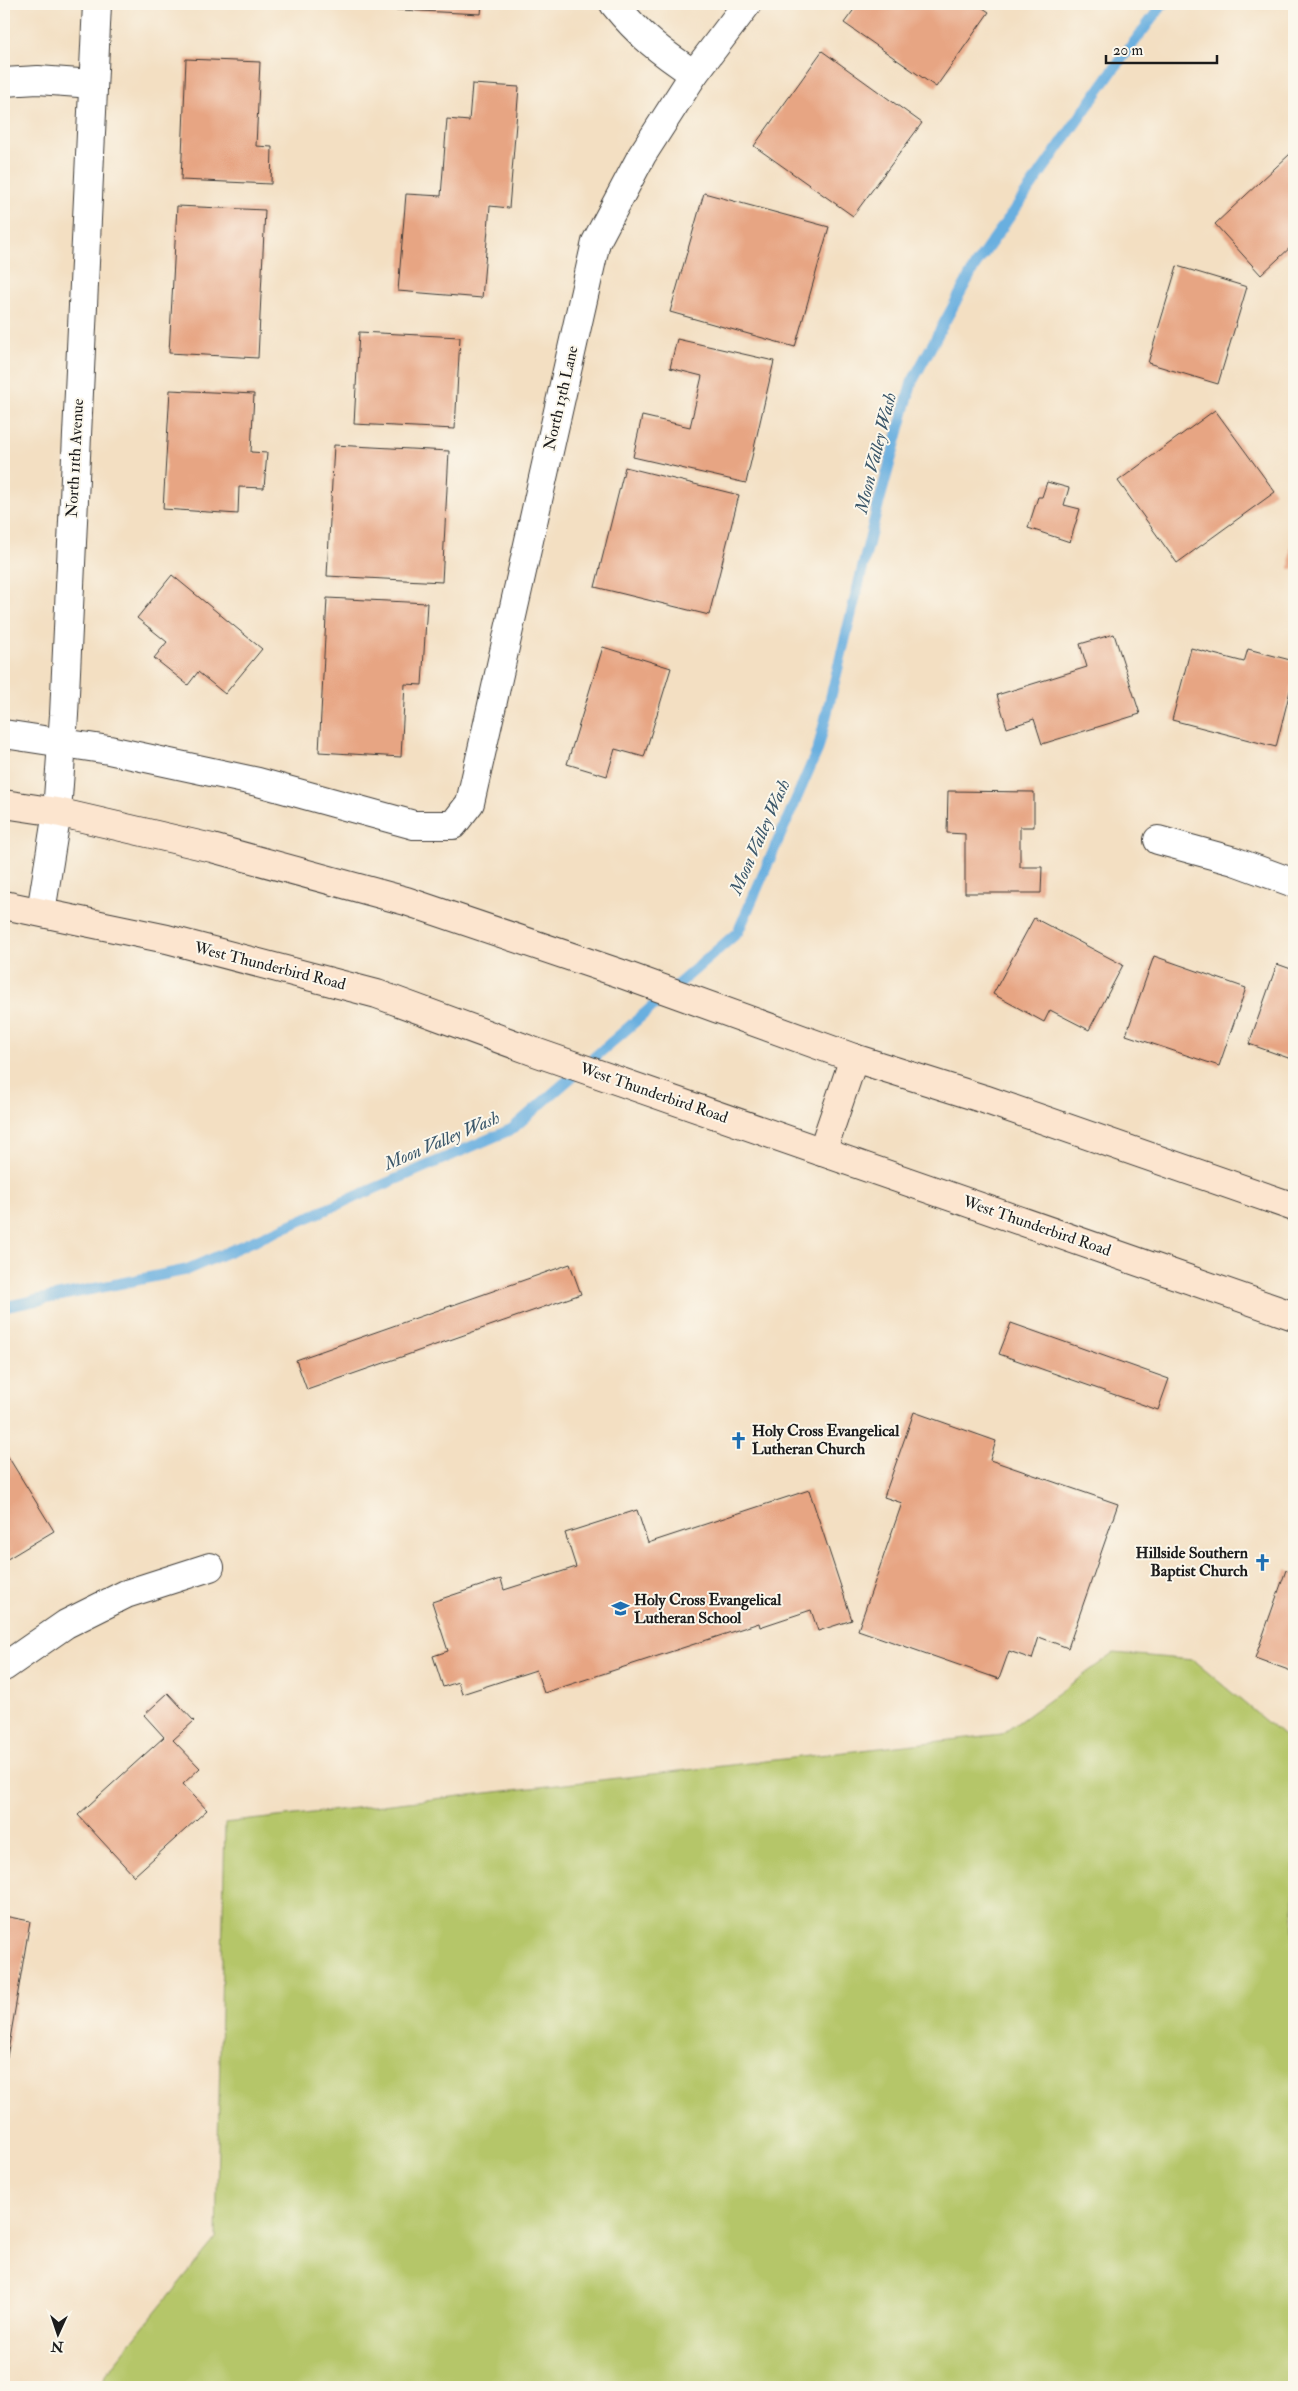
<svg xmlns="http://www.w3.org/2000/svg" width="1298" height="2391" viewBox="0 0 1298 2391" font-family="'IM FELL Double Pica',serif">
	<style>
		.green { fill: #b5c669; stroke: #687142 }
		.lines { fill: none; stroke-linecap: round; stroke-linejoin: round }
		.stream { stroke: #69afdf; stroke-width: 11 }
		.building { fill: #e7a583 }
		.minor-casing { stroke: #3c3935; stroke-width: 30 }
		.secondary-casing { stroke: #3c3935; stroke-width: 30 }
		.minor { stroke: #fff; stroke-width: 28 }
		.secondary { stroke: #fce5cf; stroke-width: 28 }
		.labels { text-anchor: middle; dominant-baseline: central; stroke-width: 4; stroke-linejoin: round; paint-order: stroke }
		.street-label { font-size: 16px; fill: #1c1c1c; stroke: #fbf7ec }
		.poi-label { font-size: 16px; font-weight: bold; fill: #1c1c1c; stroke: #fbf7ec; text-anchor: start }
		.water-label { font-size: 18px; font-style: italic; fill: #3b576a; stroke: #fbf7ec }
	</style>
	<rect width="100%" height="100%" fill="#fbf7ec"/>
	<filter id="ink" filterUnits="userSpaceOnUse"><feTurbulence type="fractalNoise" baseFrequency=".02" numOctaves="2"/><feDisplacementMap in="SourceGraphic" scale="10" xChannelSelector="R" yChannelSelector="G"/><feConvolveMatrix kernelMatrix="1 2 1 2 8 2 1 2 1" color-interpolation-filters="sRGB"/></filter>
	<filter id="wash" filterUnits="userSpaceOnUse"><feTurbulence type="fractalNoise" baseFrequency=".0096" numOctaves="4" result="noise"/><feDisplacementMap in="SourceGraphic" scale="20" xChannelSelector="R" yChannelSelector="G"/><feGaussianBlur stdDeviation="1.12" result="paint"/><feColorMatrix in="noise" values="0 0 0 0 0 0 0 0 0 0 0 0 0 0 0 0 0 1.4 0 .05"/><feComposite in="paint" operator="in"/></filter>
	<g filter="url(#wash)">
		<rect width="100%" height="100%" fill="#f3dfc2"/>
		<path class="green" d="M1114,1653L1193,1660L1294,1745V2387H101L106,2373L216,2238L225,1823L1002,1734Z"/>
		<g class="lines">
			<path class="stream" d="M4,1307L186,1270L512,1129L738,932L818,749L875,517L912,382L975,266L1110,74L1163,4"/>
		</g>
		<g id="blocks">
			<g class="building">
				<path d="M379,4H482L481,14L379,9Z"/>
				<path d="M858,4H977L989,12L936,87L844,23Z"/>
				<path d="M822,51L922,123L853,216L754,146Z"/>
				<path d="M186,59L260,62L256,146L272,147L271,184L181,180Z"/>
				<path d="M472,84L519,87L509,208L490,206L482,298L398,291L406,194L441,196L447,119L469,121Z"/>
				<path d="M1290,154L1294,159V244L1261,275L1215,224Z"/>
				<path d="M704,193L829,227L795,347L670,312Z"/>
				<path d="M177,206L265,210L258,358L169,353Z"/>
				<path d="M1177,266L1247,287L1218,384L1148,363Z"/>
				<path d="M359,332L460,337L455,429L354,424Z"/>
				<path d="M677,339L774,361L746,483L633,457L642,416L690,427L702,376L670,368Z"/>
				<path d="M170,390L254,394L251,452L267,453L264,488L239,487L238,514L163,509Z"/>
				<path d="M1215,410L1275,492L1177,563L1118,481Z"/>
				<path d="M334,445L449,451L442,582L327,576Z"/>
				<path d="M625,467L739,495L709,615L595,587Z"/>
				<path d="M1047,482L1069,488L1064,505L1080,509L1070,542L1028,528L1038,497H1042Z"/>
				<path d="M1293,501H1294V569H1289Z"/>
				<path d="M172,575L262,649L225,694L198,672L188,685L154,658L167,642L137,618Z"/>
				<path d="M327,598L427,603L422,685L405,684L401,757L319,752Z"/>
				<path d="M1114,634L1140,714L1042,744L1034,719L1007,728L997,695L1087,667L1080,644Z"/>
				<path d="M603,647L671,668L644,757L615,749L607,776L567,764Z"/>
				<path d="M1191,648L1244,662L1248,649L1294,661V675L1276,747L1172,720Z"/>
				<path d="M948,791L1034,792V827H1020V867H1042L1041,893H965V834L947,833Z"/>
				<path d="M1034,918L1123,965L1089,1030L1050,1010L1044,1022L993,994Z"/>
				<path d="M1154,956L1246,988L1219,1066L1126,1035Z"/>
				<path d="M1277,964L1294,970V1060L1249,1044Z"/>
				<path d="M570,1264L581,1294L307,1390L296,1360Z"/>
				<path d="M1011,1323L1169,1379L1158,1410L999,1354Z"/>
				<path d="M914,1412L996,1441L990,1460L1118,1504L1068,1648L1039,1637L1032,1659L1009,1651L999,1679L858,1630L902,1503L884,1497Z"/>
				<path d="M4,1450L54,1531L4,1561Z"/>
				<path d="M809,1490L852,1620L818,1631L811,1610L760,1627L759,1623L544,1693L536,1670L462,1694L458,1682L443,1687L433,1656L448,1651L432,1602L501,1579L504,1590L576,1567L565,1533L637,1510L648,1543Z"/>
				<path d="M1286,1570L1294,1573V1672L1255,1658Z"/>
				<path d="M168,1693L194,1721L173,1740L200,1768L183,1784L207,1810L134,1876L78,1815L164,1737L144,1715Z"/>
				<path d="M4,1916L30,1921L7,2057L4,2056Z"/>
			</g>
		</g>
	</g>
	<g filter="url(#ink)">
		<use href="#blocks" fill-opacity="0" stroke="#3c3935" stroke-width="1"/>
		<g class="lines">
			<defs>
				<g id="minor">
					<path d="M614,4C639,35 661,52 694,74"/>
					<path d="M4,82L38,80L93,84"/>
					<path d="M4,734L109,750L258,782L414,825H453L470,803L596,242L642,155L694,74L747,4"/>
					<path d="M1158,840L1234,861L1294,883"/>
					<path d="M41,912L57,812L64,715L97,4"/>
					<path d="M4,1667L66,1624L126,1594L210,1567"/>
				</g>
				<g id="secondary">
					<path d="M4,804L57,812L212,848L406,901L619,973L854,1058L984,1099L1294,1207"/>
					<path d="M4,905L167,939L377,994L538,1053L1294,1316"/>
					<path d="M822,1152L854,1058"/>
				</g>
			</defs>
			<use href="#minor" class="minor-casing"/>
			<use href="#secondary" class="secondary-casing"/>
			<use href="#minor" class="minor"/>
			<use href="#secondary" class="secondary"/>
		</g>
	</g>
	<defs>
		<symbol id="church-bare" viewBox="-9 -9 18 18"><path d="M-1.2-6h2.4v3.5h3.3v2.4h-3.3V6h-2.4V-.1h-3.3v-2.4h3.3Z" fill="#1f6fb2" stroke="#fbf7ec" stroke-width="2.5" paint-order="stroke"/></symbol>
		<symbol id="school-bare" viewBox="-9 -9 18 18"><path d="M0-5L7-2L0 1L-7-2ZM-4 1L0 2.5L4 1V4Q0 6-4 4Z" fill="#1f6fb2" stroke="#fbf7ec" stroke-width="2.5" paint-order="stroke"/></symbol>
	</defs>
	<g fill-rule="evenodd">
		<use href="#church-bare" x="726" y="1428" width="25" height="25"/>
		<use href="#church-bare" x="1250" y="1550" width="25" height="25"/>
		<use href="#school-bare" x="608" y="1596" width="25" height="25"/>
	</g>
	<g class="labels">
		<g class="street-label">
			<text transform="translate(561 398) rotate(-77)">North 13th Lane</text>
			<text transform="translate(75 458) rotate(-87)">North 11th Avenue</text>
			<text transform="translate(270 966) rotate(14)">West Thunderbird Road</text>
			<text transform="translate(654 1093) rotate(19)">West Thunderbird Road</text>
			<text transform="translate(1037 1226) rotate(19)">West Thunderbird Road</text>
		</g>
		<g class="poi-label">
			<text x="752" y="1431">Holy Cross Evangelical<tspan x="752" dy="18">Lutheran Church</tspan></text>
			<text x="1248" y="1553" text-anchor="end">Hillside Southern<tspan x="1248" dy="18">Baptist Church</tspan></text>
			<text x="634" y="1600">Holy Cross Evangelical<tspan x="634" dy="18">Lutheran School</tspan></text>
		</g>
		<g class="water-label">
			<text transform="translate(876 453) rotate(-76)">Moon Valley Wash</text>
			<text transform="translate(760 837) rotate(-66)">Moon Valley Wash</text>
			<text transform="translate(442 1141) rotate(-23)">Moon Valley Wash</text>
		</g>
	</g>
	<rect width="1298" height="2391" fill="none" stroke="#fbf7ec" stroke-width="20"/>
	<g transform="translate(58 2334) rotate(183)" stroke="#fbf7ec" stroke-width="4" paint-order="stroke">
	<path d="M0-4L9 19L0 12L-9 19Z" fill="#1c1c1c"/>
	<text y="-8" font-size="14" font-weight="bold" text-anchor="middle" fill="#1c1c1c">N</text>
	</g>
	<path d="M1106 55v8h111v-8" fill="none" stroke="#1c1c1c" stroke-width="2.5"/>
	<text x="1113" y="55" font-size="15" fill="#1c1c1c" stroke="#fbf7ec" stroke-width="4" paint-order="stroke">20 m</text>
</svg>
